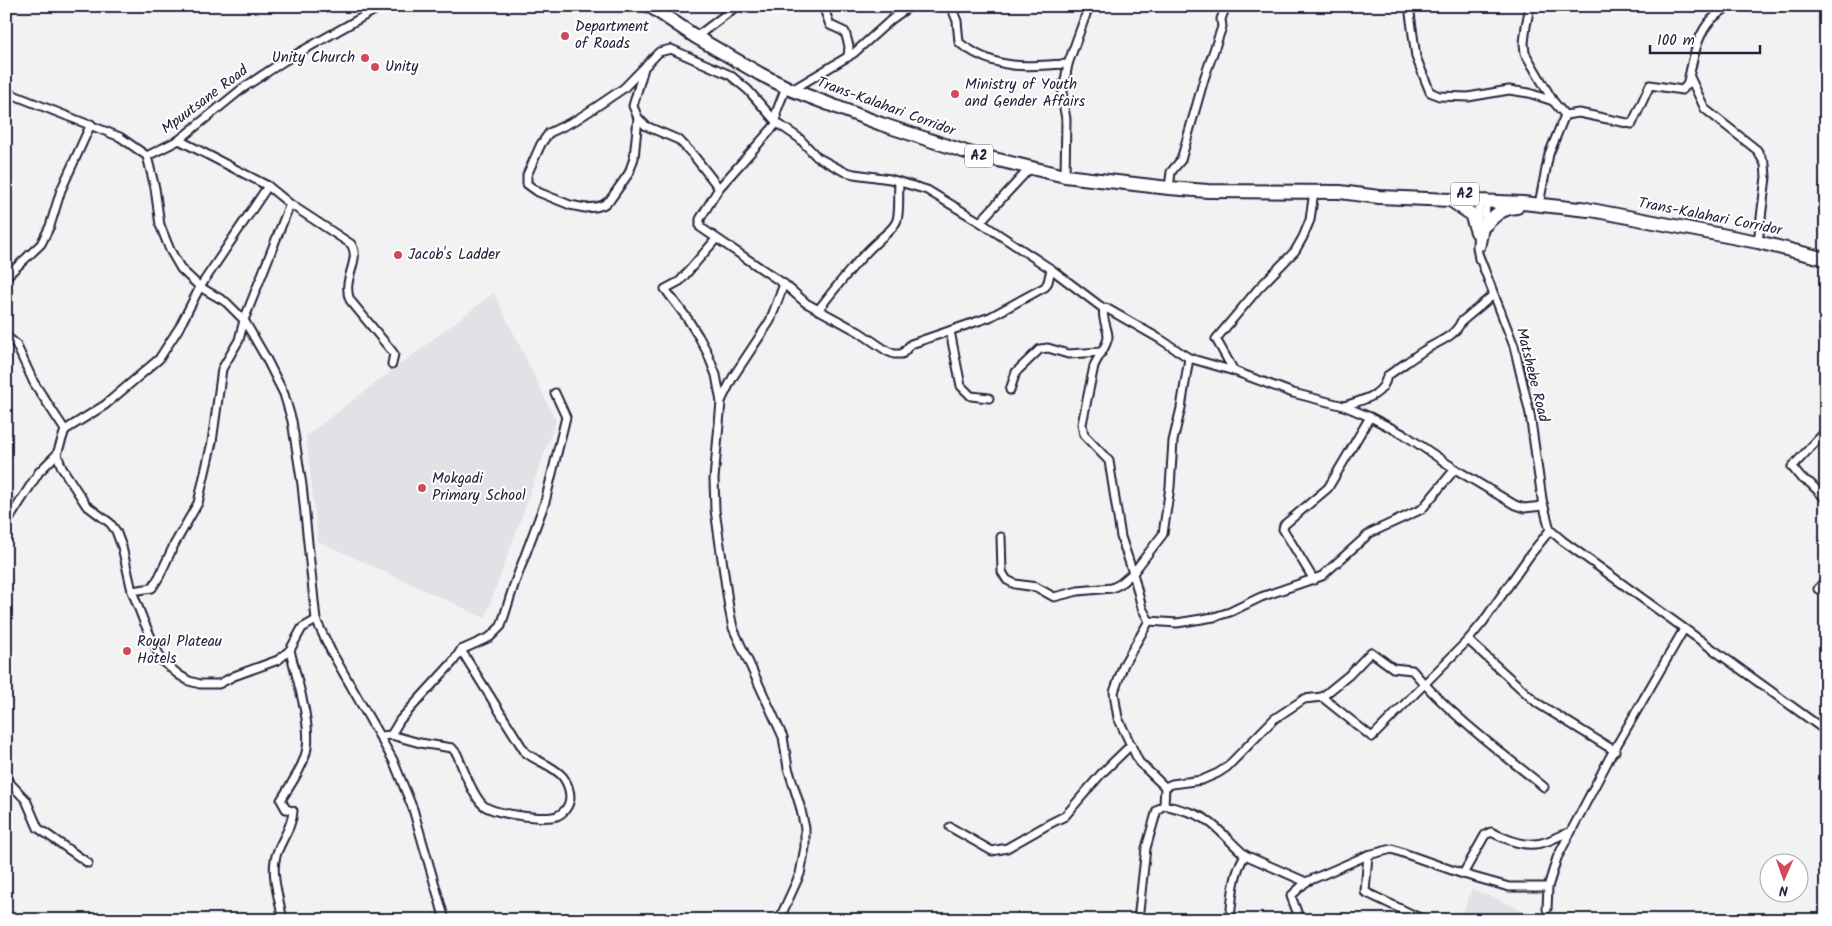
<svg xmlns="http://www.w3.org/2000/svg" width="1832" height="926" viewBox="0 0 1832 926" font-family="Kalam,sans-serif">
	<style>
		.built { fill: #e2e2e6 }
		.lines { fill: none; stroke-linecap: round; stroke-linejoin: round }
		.street-casing { stroke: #22223b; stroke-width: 11 }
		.highway-casing { stroke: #22223b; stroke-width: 16 }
		.street { stroke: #fff; stroke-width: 7 }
		.highway { stroke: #fff; stroke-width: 12 }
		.poi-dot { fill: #d1495b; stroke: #fff; stroke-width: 2 }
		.labels { text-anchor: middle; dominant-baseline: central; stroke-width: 4; stroke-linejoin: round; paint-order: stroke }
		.shield { fill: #fff; stroke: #646476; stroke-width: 1 }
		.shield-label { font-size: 14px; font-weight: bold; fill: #22223b }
		.poi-label { font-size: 15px; fill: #22223b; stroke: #fff; text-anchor: start }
		.street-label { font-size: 15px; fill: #22223b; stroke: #fff }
	</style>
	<rect width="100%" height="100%" fill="#f2f2f3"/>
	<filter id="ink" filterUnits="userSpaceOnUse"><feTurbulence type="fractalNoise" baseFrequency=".02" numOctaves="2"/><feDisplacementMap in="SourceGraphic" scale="10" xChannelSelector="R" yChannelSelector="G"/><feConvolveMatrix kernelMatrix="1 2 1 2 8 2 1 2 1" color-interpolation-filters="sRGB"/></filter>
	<g filter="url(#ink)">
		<g class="built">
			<path d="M494,293L556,421L485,618L318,541L306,436Z"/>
			<path d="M1472,889L1548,920H1460Z"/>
		</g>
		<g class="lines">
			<defs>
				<g id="street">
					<path d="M823,6L830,25L845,32L849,46L848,57"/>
					<path d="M951,6L957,21L959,42C963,47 970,49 975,53C1009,71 1032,65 1068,64"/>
					<path d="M1409,6L1416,57L1430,92L1439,96L1468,97L1509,90L1529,93L1553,101"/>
					<path d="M1530,6L1526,26L1524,43L1525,53L1553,101L1565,115L1549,154L1539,204"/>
					<path d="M696,37L737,6"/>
					<path d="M644,68L633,106L638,118L634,158L629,173L610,200L603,205L596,207L585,208L570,205L538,192L527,184V175L541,144L549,133L576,120L596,107L624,88L659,52L671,49L730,75L748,90L777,123L799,138L817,157L843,171L854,174L890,179L927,190L980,222L1051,269L1104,309L1106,308L1160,339L1189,358L1234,371L1293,393L1344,406L1370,417L1405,435L1455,469L1515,505L1524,508L1543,506L1530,414L1514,346L1479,256"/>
					<path d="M1690,77L1705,109L1757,150L1765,164L1766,177L1758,242"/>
					<path d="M786,87L776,113L777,123L719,188L700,219V227L784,284L806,303L859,332L887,351L894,354H902L911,344L990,317L1045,287L1048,282L1051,269"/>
					<path d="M792,90L854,53L892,19L910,6"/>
					<path d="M6,92L120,137L147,156L155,188L160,225L170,250L181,269L200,287L226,302L244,320L266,358L284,394L292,421L302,485L316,620L331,651L393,760L413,809L445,920"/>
					<path d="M1565,115L1579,113L1632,124L1650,85L1682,90L1687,85C1693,63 1695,36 1712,19C1717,14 1723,11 1728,6"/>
					<path d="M638,118L646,126L679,140L694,156L719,188"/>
					<path d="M179,140L268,186L290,204L351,244C362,260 341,279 350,300L391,350L394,354L392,364"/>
					<path d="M147,156L179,140L243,88L284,61L382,6"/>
					<path d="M1065,176L1066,119L1062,97L1068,64L1089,6"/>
					<path d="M1169,188L1171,172L1181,160L1204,79L1222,27L1221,19L1226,6"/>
					<path d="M1479,200L1477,247L1479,259"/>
					<path d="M980,222L1029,169"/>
					<path d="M716,239L680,281L665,289L687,318L699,337L707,352L716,375L721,402L714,479L715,510L729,608L733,628L783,737L788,768L800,806L805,828V847L800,874L779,920"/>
					<path d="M1481,246L1485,225L1486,199"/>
					<path d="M6,277L41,244L50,226L61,190L91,124"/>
					<path d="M818,310C837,286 856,261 879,240C885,234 894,229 897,220C900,209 898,194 899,182"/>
					<path d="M950,331L961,386L971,396L989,398"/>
					<path d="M6,336L16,344L34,383L65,430L57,454L39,472L6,524"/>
					<path d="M1234,371L1216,339L1258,289L1295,251L1303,237L1310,220L1314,191"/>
					<path d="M1010,390L1016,372L1040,349L1048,348L1068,354L1101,352"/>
					<path d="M721,401L733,377L770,321L784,284"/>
					<path d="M1344,406C1362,400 1383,397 1387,376C1399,368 1411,359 1423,351C1436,342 1454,338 1461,322L1492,296"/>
					<path d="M65,430L105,405L159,359L179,328L200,287L268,186"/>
					<path d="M1826,431L1792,467L1801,478L1810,483L1826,499"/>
					<path d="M57,454L62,468L86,505L110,523L116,531L122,547L132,591L144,622L162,661L179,675L189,681L200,684H219L234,676L278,660L290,650L302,628L316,620"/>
					<path d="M1543,503L1550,530L1563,541L1826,731"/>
					<path d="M1001,537L1002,572L1007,580L1015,584L1036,587L1054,597L1078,591L1112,588L1120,584L1133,573L1121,537L1109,461L1084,435L1082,424L1094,366C1098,356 1107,347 1108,337C1108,328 1101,317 1104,309"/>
					<path d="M1314,580L1283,529L1284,525L1328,488L1370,417"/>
					<path d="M1818,589L1826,579"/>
					<path d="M132,591L152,588L159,577L174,545L198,503L212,442L222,369L239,340L244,320L290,204"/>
					<path d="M1149,621L1177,623L1214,617L1230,612L1261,597L1322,576L1370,533L1422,509L1455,469"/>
					<path d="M1468,640L1537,703L1615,751"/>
					<path d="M1322,697L1372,737L1468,640L1483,622L1530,555L1550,530"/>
					<path d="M391,735L400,720L453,662L461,650L490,637L501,626L514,585L545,502L566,417L555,393"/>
					<path d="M381,736L391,735L420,743L452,748L457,754C463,768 472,795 483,805C493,814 543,820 557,816C564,813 569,806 570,798C570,790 568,784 563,777C553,765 537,762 525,752L461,650"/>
					<path d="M6,779L26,800L38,828L88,863"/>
					<path d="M1165,787L1172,784L1202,780L1218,773L1227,767L1274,719L1304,699L1322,697L1349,675L1371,652L1393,668L1412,670C1450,715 1498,750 1544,787"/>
					<path d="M1164,805L1165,787L1139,762L1118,718L1116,706L1114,692L1124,664L1149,621L1142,608L1133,573L1163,534L1170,487L1173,441L1181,408L1189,358"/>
					<path d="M1164,805C1178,809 1196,812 1208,821C1222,831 1232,844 1245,855C1233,874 1232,898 1230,920"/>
					<path d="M950,827L992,851L1007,848L1049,824L1065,816L1101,774L1131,745"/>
					<path d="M1245,855L1306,882"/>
					<path d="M1463,874L1485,835L1491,832C1510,841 1528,849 1548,841C1556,838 1562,834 1571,832"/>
					<path d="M1547,909L1548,887L1557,858L1610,757L1684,629"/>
					<path d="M285,920L282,916C279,898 272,878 275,860C278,843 292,830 293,811L286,809L281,800C291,784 304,766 307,748C311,721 296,677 290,650"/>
					<path d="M1138,920L1146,848L1157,810L1164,805"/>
					<path d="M1300,920L1291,896L1306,882L1368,855"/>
					<path d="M1424,920L1365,892L1368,855L1392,849L1463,874L1509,887H1548"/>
				</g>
				<g id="highway">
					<path d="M650,6L696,37L760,74L792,90L881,124L969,153L1065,176L1169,188L1208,191L1340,192L1379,197L1523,203L1588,210"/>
					<path d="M1452,201L1471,214L1477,232"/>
					<path d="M1581,208L1758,242L1826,259"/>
					<path d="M1485,225C1495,215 1502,208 1517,207"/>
				</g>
			</defs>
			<use href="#street" class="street-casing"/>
			<use href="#highway" class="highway-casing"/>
			<use href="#street" class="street"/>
			<use href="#highway" class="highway"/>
		</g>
	</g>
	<g class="poi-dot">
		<circle cx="565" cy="36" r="5"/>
		<circle cx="365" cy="58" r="5"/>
		<circle cx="375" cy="67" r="5"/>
		<circle cx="955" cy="94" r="5"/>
		<circle cx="398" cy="255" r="5"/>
		<circle cx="422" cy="488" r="5"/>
		<circle cx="127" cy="651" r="5"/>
	</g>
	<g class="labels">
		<g class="shield">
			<rect x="965" y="144.5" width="28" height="23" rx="4"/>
			<rect x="1451" y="182.5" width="28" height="23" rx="4"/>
		</g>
		<g class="shield-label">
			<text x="979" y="156">A2</text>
			<text x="1465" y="194">A2</text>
		</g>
		<g class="poi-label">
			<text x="575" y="27">Department<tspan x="575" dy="17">of Roads</tspan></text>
			<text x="355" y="58" text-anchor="end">Unity Church</text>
			<text x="385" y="67">Unity</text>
			<text x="965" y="85">Ministry of Youth<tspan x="965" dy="17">and Gender Affairs</tspan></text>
			<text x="408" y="255">Jacob's Ladder</text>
			<text x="432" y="479">Mokgadi<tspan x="432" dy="17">Primary School</tspan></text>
			<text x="137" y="642">Royal Plateau<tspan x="137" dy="17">Hotels</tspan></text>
		</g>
		<g class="street-label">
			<text transform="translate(205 100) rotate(-37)">Mpuutsane Road</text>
			<text transform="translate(886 107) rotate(20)">Trans-Kalahari Corridor</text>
			<text transform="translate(1710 217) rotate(11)">Trans-Kalahari Corridor</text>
			<text transform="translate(1532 375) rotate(76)">Matshebe Road</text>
		</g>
	</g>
	<rect width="1832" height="926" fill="none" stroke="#fff" stroke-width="25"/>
	<rect x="12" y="12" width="1807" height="901" fill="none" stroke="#22223b" stroke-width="2" filter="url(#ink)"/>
	<g transform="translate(1784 878) rotate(182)"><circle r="24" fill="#ffffff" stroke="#a7a7b1"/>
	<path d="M0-4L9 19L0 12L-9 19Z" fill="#d1495b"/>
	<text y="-8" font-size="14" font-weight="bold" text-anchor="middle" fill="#22223b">N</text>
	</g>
	<path d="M1650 45v8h110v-8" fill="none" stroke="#22223b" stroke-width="2.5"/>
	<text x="1657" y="45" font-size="15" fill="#22223b" stroke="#ffffff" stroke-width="4" paint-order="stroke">100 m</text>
</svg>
